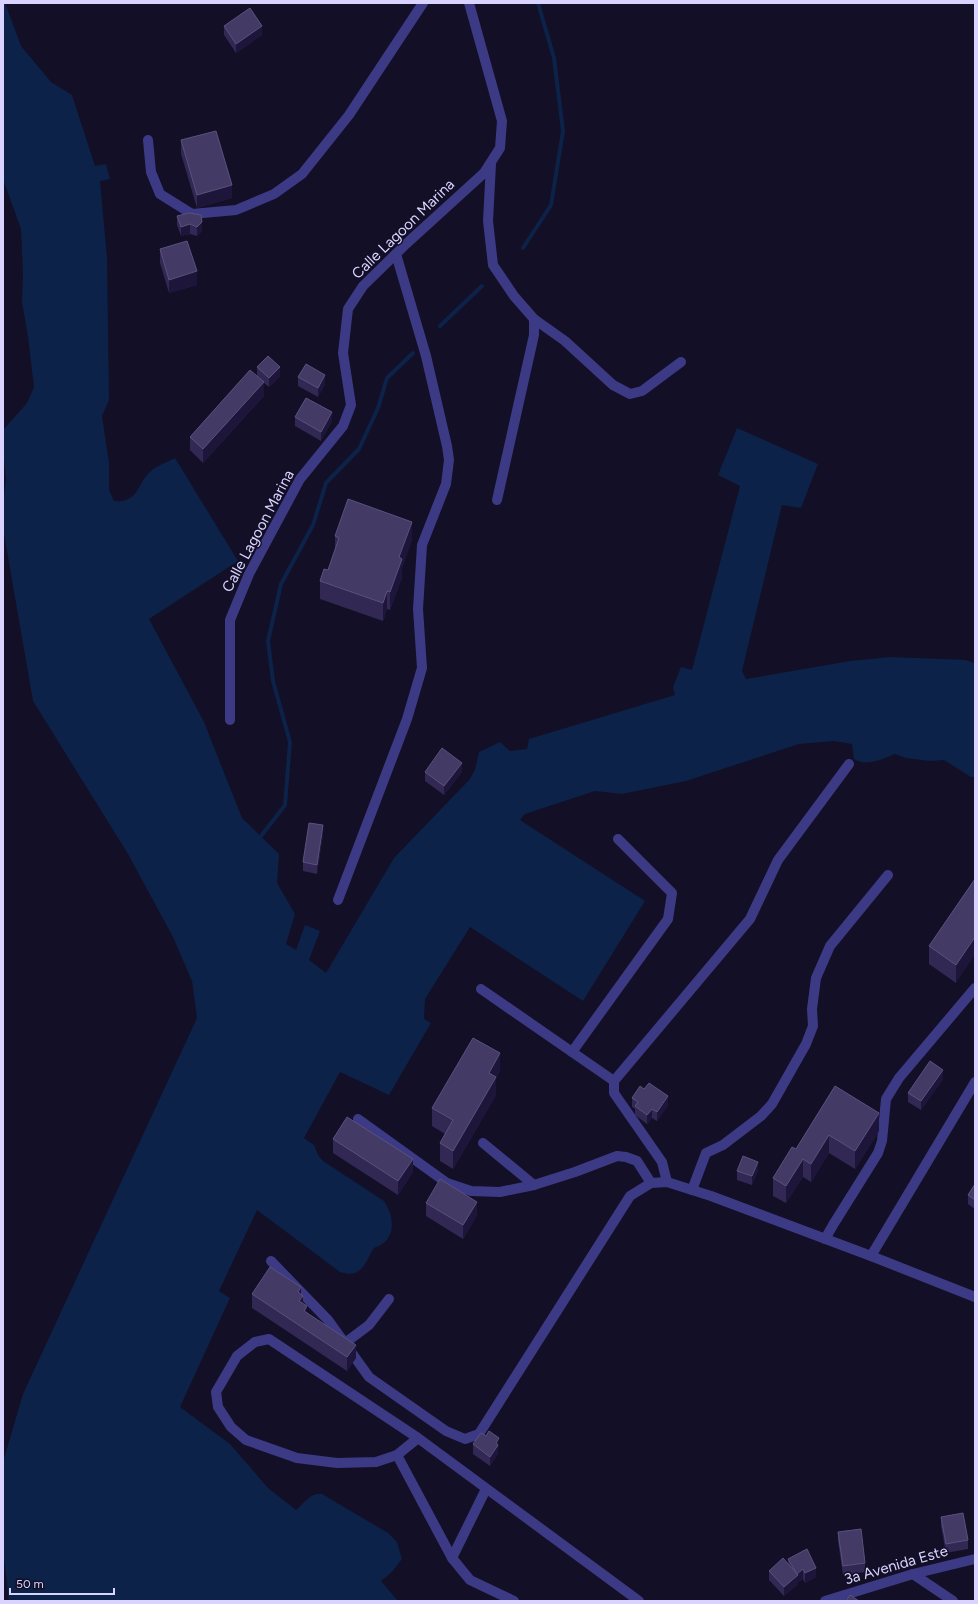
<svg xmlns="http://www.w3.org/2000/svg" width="978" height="1604" viewBox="0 0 978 1604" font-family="Figtree,sans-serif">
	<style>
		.water { fill: #0c2248 }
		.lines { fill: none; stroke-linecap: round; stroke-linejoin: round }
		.stream { stroke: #0c2248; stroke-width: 4 }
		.minor { stroke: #3d3a85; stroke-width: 10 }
		.wall { fill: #312854 }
		.shaded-wall { fill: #1d163a }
		.building { fill: #433a66; stroke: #5a527e }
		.labels { text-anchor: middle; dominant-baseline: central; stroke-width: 3; stroke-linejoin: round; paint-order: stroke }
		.street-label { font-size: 15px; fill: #d9d4ff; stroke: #130f26 }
	</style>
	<rect width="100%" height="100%" fill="#130f26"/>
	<path class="water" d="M3,3H5L21,46L51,82L72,95L95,166L106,164L110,179L100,181L107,258L109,400L102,416L109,463V490L114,501C139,503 136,485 150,472C156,466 168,462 175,458L238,561L149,619L204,722L242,818L279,854L277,883L295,914L286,944L296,950L305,925L320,931L309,960L326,973L394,858L469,780L475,770L479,752L500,742L510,751L527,749L529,739L675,695L673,687L681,667L692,670L740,486L718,475L737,428L818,464L801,508L782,505L742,671L746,679L850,661L891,657L965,660L975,663V777H971L944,760L930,761L906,758L895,754C883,759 866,767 854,759L852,744L834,741L799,744L686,781L622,794L595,791L525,814L520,820L645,901L583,1001L470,927L425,999L424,1019L431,1023L389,1095L340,1072L304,1138L314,1145L318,1155L323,1161L384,1201C395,1217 397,1241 374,1248C364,1264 362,1279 340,1272L257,1210L219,1291L230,1298L180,1407L230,1444L268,1488L296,1510C304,1503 311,1492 322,1494L388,1533L397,1542L402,1559L392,1572L381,1581L398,1601H9L3,1549V1462L23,1394L197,1018L192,981L173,937L128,854L33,701L3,528V505L6,479L3,449V430L27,403L34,387L28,337L22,302L23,273L21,229L3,179Z"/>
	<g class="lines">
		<g class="stream">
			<path d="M523,248L551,205L563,131L554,58L538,3"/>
			<path d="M440,326L482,286"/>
			<path d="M258,840L285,805L290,742L273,681L268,641L281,584L313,525L326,483L359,449L378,408L387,378L413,353"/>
		</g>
		<g class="minor">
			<path d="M148,140L151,172L160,194L192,214L236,210L274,194L302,174L349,115L423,3"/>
			<path d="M491,164L488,221L493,265L514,296L534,319V335L497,500"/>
			<path d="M534,319L565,341L613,385L630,394L642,391L681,362"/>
			<path d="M230,720V620L249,574L300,479L343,426L351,405L343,353L348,309L363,286L406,244L484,173L500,148L502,121L469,3"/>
			<path d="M338,900L407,719L422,668L418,609L422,545L446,484L449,460L447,446L426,356L396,254"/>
			<path d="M481,989L614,1081"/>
			<path d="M572,1052L668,919L672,893L618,839"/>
			<path d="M358,1119L447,1183L471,1191L500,1192L534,1185L575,1172L617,1156L626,1157L637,1161L651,1183"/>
			<path d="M483,1143L534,1185"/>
			<path d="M667,1182L662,1162L614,1093V1081L750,919L778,860L849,764"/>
			<path d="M692,1190L706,1153L723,1145L761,1116L772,1104L806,1044L813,1026L812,1009L816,978L830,946L888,875"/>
			<path d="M825,1239L833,1225L878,1153L882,1141L886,1099L899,1078L975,988"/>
			<path d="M871,1256L975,1082"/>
			<path d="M271,1261L328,1320L369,1377L446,1431L465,1439L479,1434L630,1196L651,1183L667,1182L711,1196L871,1256L975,1297"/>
			<path d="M345,1343L369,1325L389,1299"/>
			<path d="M418,1438L397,1455L376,1462L337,1463L297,1458L246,1440L231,1427L218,1407L216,1392L237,1356L255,1342L269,1339L418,1438L639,1601"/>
			<path d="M397,1455L452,1558L470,1580L514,1601"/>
			<path d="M452,1558L486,1489"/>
			<path d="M913,1574L953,1601"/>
			<path d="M825,1601L913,1574L975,1559"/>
		</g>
	</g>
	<g class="wall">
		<path d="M224,26L262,35L236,53L224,35Z"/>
		<path d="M181,140L232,198L197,208L181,154Z"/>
		<path d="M189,213L202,231L197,236L190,234L181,236L177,225V216Z"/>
		<path d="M160,249L197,285L169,293L160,263Z"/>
		<path d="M257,367L280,376L269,387L264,383V396L203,463L190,450V437L257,376Z"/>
		<path d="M298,377L325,384L318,397L298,386Z"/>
		<path d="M295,417L332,421L321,441L295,426Z"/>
		<path d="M335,536L412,539L402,568V577L390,610L387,609L383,621L320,599V581L328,570L335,550Z"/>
		<path d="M425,772H462L444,795L425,781Z"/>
		<path d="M323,834L317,874L303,871V862Z"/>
		<path d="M975,879L956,983L929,964V946Z"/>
		<path d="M500,1071L496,1078V1095L453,1169L440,1161V1143L445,1134L432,1126V1108Z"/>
		<path d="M943,1079L921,1110L908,1102V1093Z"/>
		<path d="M835,1086L879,1131L855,1169L829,1153L811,1182L803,1177L786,1203L773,1196V1178L796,1149Z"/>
		<path d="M632,1098L668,1105L657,1121L652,1118L647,1124L635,1115V1109L632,1107Z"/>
		<path d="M333,1139L413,1172L398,1195L333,1153Z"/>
		<path d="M737,1171H758L752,1185L737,1180Z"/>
		<path d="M975,1184V1209L968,1204V1195Z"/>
		<path d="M426,1203L477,1215L463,1239L426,1216Z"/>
		<path d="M252,1294L301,1295L303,1304L307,1312L356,1358L347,1371L252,1308Z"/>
		<path d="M473,1444L499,1447L498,1449V1454L490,1466L473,1454Z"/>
		<path d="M941,1517L968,1540V1549L946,1553L941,1526Z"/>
		<path d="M838,1532L865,1563V1572L843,1575L838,1541Z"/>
		<path d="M788,1559L816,1577L805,1583L803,1579L798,1582V1584L784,1596L769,1580V1571L788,1564Z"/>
	</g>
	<g class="shaded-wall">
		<path d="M262,26V35L236,53V44Z"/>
		<path d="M232,185V198L197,208V195Z"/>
		<path d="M202,222V231L197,236V227Z"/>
		<path d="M190,224V234L181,236V227Z"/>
		<path d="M197,271V285L169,293V280Z"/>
		<path d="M280,367V376L269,387V378Z"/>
		<path d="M325,375V384L318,397V388Z"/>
		<path d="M264,382V396L203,463V449Z"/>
		<path d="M332,412V421L321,441V432Z"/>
		<path d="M412,522V539L402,568V577L390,610V592L399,557Z"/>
		<path d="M387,591V609L383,621V603Z"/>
		<path d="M462,763V772L444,795V786Z"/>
		<path d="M323,825V834L317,874V865Z"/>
		<path d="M975,937V955L956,983V965Z"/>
		<path d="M500,1053V1071L496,1078V1095L453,1169V1151L489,1073Z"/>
		<path d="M943,1070V1079L921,1110V1101Z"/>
		<path d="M668,1096V1105L657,1121V1112Z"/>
		<path d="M652,1109V1118L647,1124V1115Z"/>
		<path d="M879,1113V1131L855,1169V1151Z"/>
		<path d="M829,1135V1153L811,1182V1164Z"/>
		<path d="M413,1159V1172L398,1195V1181Z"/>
		<path d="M803,1159V1177L786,1203V1186Z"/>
		<path d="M758,1162V1171L752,1185V1176Z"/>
		<path d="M477,1202V1215L463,1239V1225Z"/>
		<path d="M301,1287V1298L303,1296V1309L299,1315L298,1292Z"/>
		<path d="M307,1306V1320L304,1311Z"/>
		<path d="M356,1345V1358L347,1371V1357Z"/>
		<path d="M499,1438L498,1454L490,1466V1457L496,1443Z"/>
		<path d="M816,1568V1577L805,1583V1573Z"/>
		<path d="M803,1569V1579L798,1582V1584L784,1596V1587L797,1574Z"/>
	</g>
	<g class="building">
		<path d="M250,8L262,26L236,44L224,26Z"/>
		<path d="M216,131L232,185L197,195L181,140Z"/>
		<path d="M189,213L201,215L202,222L197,227L190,224L181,227L177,216Z"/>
		<path d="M187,241L197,271L169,280L160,249Z"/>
		<path d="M268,356L280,367L269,378L257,367Z"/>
		<path d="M306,364L325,375L318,388L298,377Z"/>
		<path d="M250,370L264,382L203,449L190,437Z"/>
		<path d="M306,398L332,412L321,432L295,417Z"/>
		<path d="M348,499L412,522L399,557L402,559L390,592L387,591L383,603L320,581L324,569L328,570L339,538L335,536Z"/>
		<path d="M442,748L462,763L444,786L425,772Z"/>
		<path d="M309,823L323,825L317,865L303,862Z"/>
		<path d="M975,879V937L956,965L929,946Z"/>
		<path d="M473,1038L500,1053L489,1073L496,1077L453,1151L440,1143L453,1120L432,1108Z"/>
		<path d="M930,1061L943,1070L921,1101L908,1093Z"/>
		<path d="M649,1083L668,1096L657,1112L652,1109L647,1115L635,1106L638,1102L632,1098L640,1086L644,1089Z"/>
		<path d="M835,1086L879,1113L855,1151L829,1135L811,1164L803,1159L786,1186L773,1178L792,1147L796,1149Z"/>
		<path d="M347,1117L413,1159L398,1181L333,1139Z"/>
		<path d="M743,1156L758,1162L752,1176L737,1171Z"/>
		<path d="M440,1179L477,1202L463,1225L426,1203Z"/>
		<path d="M975,1184V1200L968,1195Z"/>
		<path d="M270,1267L301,1287L298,1292L303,1296L299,1301L307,1306L304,1311L356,1345L347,1357L252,1294Z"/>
		<path d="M489,1431L499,1438L496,1443L498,1445L490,1457L473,1444L481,1433L486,1436Z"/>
		<path d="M963,1513L968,1540L946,1544L941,1517Z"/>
		<path d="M861,1529L865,1563L843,1566L838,1532Z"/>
		<path d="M807,1549L816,1568L805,1573L803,1569L797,1574L788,1559Z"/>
		<path d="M783,1558L798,1575L784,1587L769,1571Z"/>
		<path d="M850,1595L859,1601H846Z"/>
	</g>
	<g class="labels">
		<g class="street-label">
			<text transform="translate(403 229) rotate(-44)">Calle Lagoon Marina</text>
			<text transform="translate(258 531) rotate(-62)">Calle Lagoon Marina</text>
			<text transform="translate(896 1565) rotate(-16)">3a Avenida Este</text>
		</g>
	</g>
	<rect width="978" height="1604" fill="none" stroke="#d9d4ff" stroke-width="8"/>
	<path d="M10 1588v6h104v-6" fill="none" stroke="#d9d4ff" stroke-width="2"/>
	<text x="16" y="1588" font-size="12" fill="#d9d4ff" stroke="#130f26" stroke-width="3" paint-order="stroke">50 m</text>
</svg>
